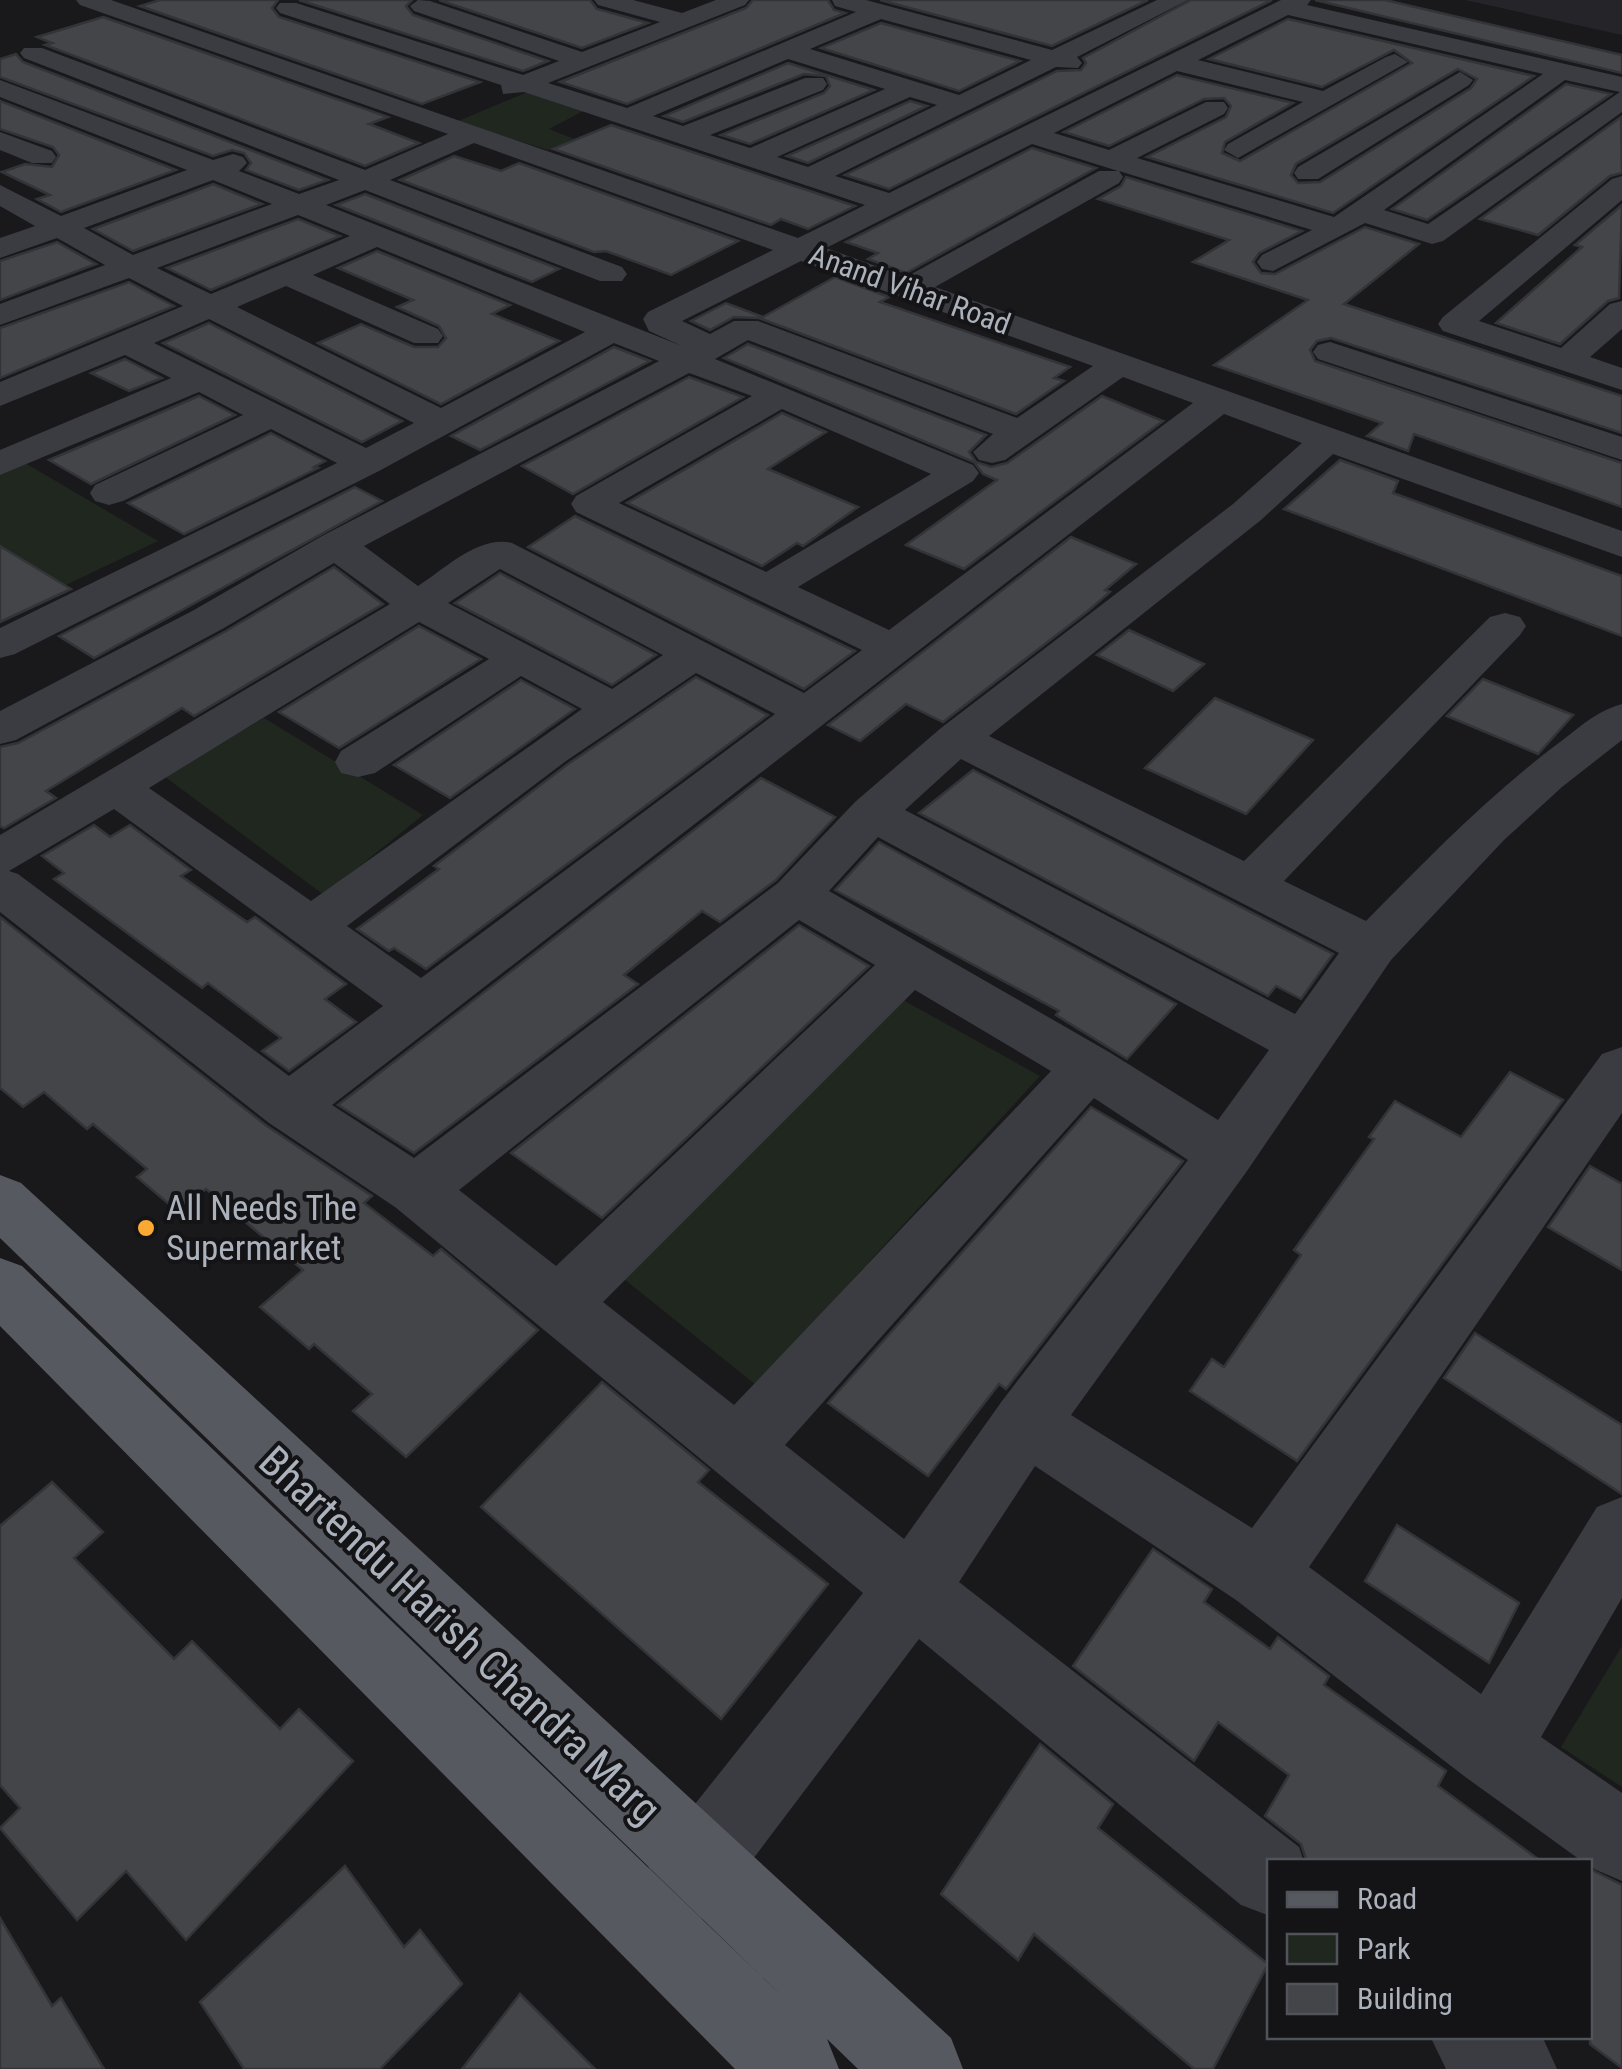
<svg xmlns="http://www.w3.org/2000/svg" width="1622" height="2069" viewBox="0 0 1622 2069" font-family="'Roboto Condensed',sans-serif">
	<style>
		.built { fill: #252529 }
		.green { fill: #1f271f }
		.building { fill: #434549; stroke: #333438; stroke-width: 2.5; fill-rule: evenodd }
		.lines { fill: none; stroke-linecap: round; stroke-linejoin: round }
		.minor { fill: #3a3c41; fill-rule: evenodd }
		.major { fill: #565960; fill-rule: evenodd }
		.poi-dot { fill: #fba932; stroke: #141417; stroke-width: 4 }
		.labels { text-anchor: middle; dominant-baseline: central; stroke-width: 8; stroke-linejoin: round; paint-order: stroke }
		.far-street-label { font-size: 30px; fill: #abb2bc; stroke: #141417 }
		.poi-label { font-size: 35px; fill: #abb2bc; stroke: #141417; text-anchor: start }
		.near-street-label { font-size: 42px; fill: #abb2bc; stroke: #141417 }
	</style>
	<rect width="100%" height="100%" fill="#19191c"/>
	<path class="built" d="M1465,0H1622V35Z"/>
	<g class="green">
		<path d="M537,88L593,106L549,129L574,139L548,150L456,122Z"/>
		<path d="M8,453L158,541L66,585L0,546V457Z"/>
		<path d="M264,718L423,815L324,895L164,776Z"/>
		<path d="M903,1000L1040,1076L756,1385L624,1279Z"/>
		<path d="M1622,1646V1787L1561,1747Z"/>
	</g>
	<g class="building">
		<path d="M160,0H278L272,8L279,17L480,82L422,104L140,6Z"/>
		<path d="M299,0H412L406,6L413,15L548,61L523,71Z"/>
		<path d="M439,0H590L597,9L648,23L582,48Z"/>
		<path d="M753,0H828L834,10L845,13L627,104L560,82L746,8Z"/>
		<path d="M880,0H1148L1052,46Z"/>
		<path d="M1191,0H1272L889,189L845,175L1057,71L1081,70L1086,63L1083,58Z"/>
		<path d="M1315,0H1385L1622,55V73Z"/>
		<path d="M103,17L388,117L369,124L419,143L365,166L45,45L52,43L37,37Z"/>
		<path d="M1288,19L1534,76L1333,213L1147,157L1226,117L1231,106L1224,98L1204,99L1109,146L1064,132L1177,75L1293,103L1225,142L1222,153L1240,161L1412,63L1394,50L1322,87L1209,59ZM1458,69L1477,79L1471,88L1320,182L1298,183L1291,175L1296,164Z"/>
		<path d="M881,23L1020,61L959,91L821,48Z"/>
		<path d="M16,54L23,62L328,180L299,190L246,170L251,163L244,153L232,150L213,156L0,77V59Z"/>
		<path d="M788,63L874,90L750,144L721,135L824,93L830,86L826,76L804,74L683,122L664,116Z"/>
		<path d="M1566,84L1611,94L1427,220L1392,209Z"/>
		<path d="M0,101L176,170L61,212L37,199L50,195L2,172L25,164L52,167L59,155L53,147L0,129Z"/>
		<path d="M910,101L927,106L808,163L787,156Z"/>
		<path d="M1621,117L1622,173L1610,176L1538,235L1480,219Z"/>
		<path d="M611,125L855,206L808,229L781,219L771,225L553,149Z"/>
		<path d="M1032,148L1096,168L906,273L868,259L878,253L846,242Z"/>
		<path d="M454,156L501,171L519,163L738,241L671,275L606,251L594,252L400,180Z"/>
		<path d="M1126,177L1302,231L1259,253L1253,262L1261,273L1275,274L1365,227L1419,244L1344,304L1622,396V433L1331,338L1317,341L1310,350L1315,361L1622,463V507L1414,434L1408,451L1367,436L1382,423L1214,365L1308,300L1193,262L1229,240L1098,199L1121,186Z"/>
		<path d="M213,184L262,204L133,251L93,229Z"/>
		<path d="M365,194L559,269L532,282L336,205Z"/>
		<path d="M1622,205L1619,298L1608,301L1560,344L1496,323L1582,247L1575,245Z"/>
		<path d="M298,219L340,236L211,290L167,268Z"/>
		<path d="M57,242L96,264L0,300V261Z"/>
		<path d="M377,251L510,305L492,314L559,341L441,404L318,343L361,324L414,347H438L446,338L439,326L397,307L413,300L338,268Z"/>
		<path d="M835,277L889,297L880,302L1070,367L1054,378L1064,381L1016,414L759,318L734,317L710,330L691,321L726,303L763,317Z"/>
		<path d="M129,282L174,306L0,378V328Z"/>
		<path d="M209,323L402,421L362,442L163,343Z"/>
		<path d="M748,344L986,435L969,452L976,462L991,467L1007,463L1102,396L1163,421L964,569L906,545L997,480L983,474L974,462L724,358Z"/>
		<path d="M614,347L650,361L480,450L451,436Z"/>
		<path d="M125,359L162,378L129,391L91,373Z"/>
		<path d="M689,377L743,397L573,494L522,466Z"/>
		<path d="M199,396L235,415L91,484L49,460Z"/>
		<path d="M782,413L826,432L768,469L858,507L803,546L797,543L762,566L627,503Z"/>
		<path d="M271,433L325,461L314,467L318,468L184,534L128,503Z"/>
		<path d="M1340,460L1398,481L1393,493L1622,576V636L1284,509Z"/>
		<path d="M355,487L382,501L94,658L59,636Z"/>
		<path d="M575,516L726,589L855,651L804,689L528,547Z"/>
		<path d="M1071,537L1136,564L1105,590L1110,592L1088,611L943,722L906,704L860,741L828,725Z"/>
		<path d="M0,546L71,589L0,622Z"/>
		<path d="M334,567L383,604L194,716L182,708L46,791L56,798L4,828L0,826V747L18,743L226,631Z"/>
		<path d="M500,573L656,655L612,685L455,603Z"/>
		<path d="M419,626L481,659L339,748L279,712Z"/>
		<path d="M1129,630L1204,664L1173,691L1097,655Z"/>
		<path d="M696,677L768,715L426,969L394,948L389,951L357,929L439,869L434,866L568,764Z"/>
		<path d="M1483,679L1573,715L1538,754L1447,716Z"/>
		<path d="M521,680L575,709L450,798L394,765Z"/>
		<path d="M1215,698L1313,740L1246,814L1145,768Z"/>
		<path d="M973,770L1333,954L1301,999L1276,986L1268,996L919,813Z"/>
		<path d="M761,778L835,817L776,880L720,922L702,911L624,975L638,984L414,1153L338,1105Z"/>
		<path d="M94,825L110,837L130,825L191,870L181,876L247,922L255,917L346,984L325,999L356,1022L289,1071L262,1051L281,1038L208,983L202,988L54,879L64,873L42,856Z"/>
		<path d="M879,842L1176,1004L1127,1059L1056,1015L1059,1011L835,890Z"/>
		<path d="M0,917L267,1126L372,1196L364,1203L433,1256L441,1249L538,1330L406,1457L353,1411L372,1394L314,1344L309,1349L260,1307L303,1270L206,1189L177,1211L137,1177L147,1169L93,1124L87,1129L44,1092L23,1107L0,1088Z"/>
		<path d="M799,925L869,966L602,1218L511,1153Z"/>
		<path d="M1510,1072L1563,1100L1297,1461L1190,1391L1212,1359L1224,1367L1301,1255L1294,1250L1374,1139L1369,1137L1395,1101L1461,1137Z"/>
		<path d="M1091,1107L1183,1161L1006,1389L999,1384L928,1476L828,1403Z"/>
		<path d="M1590,1166L1622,1184V1270L1548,1227Z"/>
		<path d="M1475,1333L1622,1425V1494L1444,1378Z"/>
		<path d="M602,1382L709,1470L698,1482L828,1584L721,1719L481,1507Z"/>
		<path d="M52,1482L103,1532L74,1558L174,1659L192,1641L280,1729L299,1709L353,1761L186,1940L126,1871L77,1920L0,1828L20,1808L0,1785V1526Z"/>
		<path d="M1397,1525L1519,1603L1489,1663L1365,1581Z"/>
		<path d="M1153,1549L1212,1589L1204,1602L1270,1649L1278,1637L1329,1676L1324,1685L1446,1771L1438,1786L1542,1862H1307L1301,1844L1265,1816L1289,1775L1218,1722L1194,1761L1073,1666Z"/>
		<path d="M1040,1744L1113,1804L1098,1828L1268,1964L1213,2069H1194L1034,1934L1018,1960L941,1894Z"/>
		<path d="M345,1866L404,1947L420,1930L462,1984L380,2069H244L200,2002Z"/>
		<path d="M1590,1869L1622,1885V2068L1590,2044Z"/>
		<path d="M0,1918L52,2006L61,1998L104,2069H0Z"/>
		<path d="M520,1994L595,2069H462Z"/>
	</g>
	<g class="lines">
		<g class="minor">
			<path d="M76,0H111L798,238L865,205L524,92L503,94L501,85L280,13L276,8L280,3H296L523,75L559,61L414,11L410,6L418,0L430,1L582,52L660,22L598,5L594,0H633L682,13L716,0H749L745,5L548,83L627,108L856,12L835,6L832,0H866L1052,50L1157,0H1188L1077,57L1082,63L1078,68L1056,67L835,176L889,193L1281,0H1311L1307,5L1622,77V112L1443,241L1432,244L1365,223L1273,271L1262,269L1257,262L1262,255L1312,230L1119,171L1123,177L1119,183L935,287L1622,531V557L1333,454L1261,520L989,736L1244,861L1490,617L1505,613L1520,617L1526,626L1520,635L1284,881L1366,921C1429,857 1491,793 1564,739C1582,725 1599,710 1622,704V740L1562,787L1504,840L1391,960L1247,1171L1071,1415L1252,1528L1602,1054L1622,1047V1113L1309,1567L1481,1694L1597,1507L1622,1497V1598L1541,1737L1622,1793V1881L1594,1869L1590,1862H1583L1464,1776L1236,1600L1035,1466L959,1582L1299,1847L1304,1862H1270V1916L1241,1905L919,1639L710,1916L681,1927L652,1916L641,1887L652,1858L863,1593L395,1207L269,1123L0,912V835L390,604L334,563L224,628L16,740L0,744V711L194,610L322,536L659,361L614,343L379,471L15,654L0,658V628L337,463L271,429L123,501L109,505L95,501L90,493L95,485L243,415L199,392L0,475V450L171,378L125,355L0,406V382L183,306L129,278L0,325V304L105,265L57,238L0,258V238L35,226L0,206V185L61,216L187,170L0,97V80L213,160L233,154L243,157L247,163L239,171L299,194L339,180L24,58L20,53L24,48H42L365,170L448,134L80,5ZM1288,15L1543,74L1334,217L1137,158L1224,114L1228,108L1224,102H1206L1109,150L1054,133L1177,71L1303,102L1228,144L1224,150L1238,158L1408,62L1395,54L1386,57L1323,91L1198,60ZM881,19L1031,60L959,95L810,49ZM788,59L885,89L750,148L710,135L823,90L827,84L823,78H805L683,126L653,116ZM1565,80L1620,92L1428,224L1384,210ZM910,97L937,105L808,167L777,157ZM474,143L773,250L648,312L643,319L649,331L682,346L326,205L365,190L600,281H622L627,274L622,267L390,180ZM1032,144L1118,171H1099L906,277L826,248ZM213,180L272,204L133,255L84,228ZM298,215L350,236L211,294L157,268ZM377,247L585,332L441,408L237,307L286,286L414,343H438L443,336L438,329L313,275ZM801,261L1093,366L1017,418L758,321H734L710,334L682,321ZM209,319L414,423L366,448L154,343ZM748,340L993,434L973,452L979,460L992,463L1005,460L1123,377L1193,403L889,630L798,587L973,481L979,473L973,465L715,359ZM689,373L752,396L576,496L571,504L576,512L862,650L804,693L512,543C479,535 446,568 418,586L364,546ZM782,409L931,474L766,572L619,503ZM1224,414L1302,443L1233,504L941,728L855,802L778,883L414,1158L332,1105ZM500,569L663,655L612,689L448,603ZM419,622L489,659L341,751L335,762L341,773L358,777L375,773L521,676L582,709L311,901L149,788ZM696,673L775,714L421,978L347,926L566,761ZM961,759L1339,953L1295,1014L905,810ZM114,809L383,1006L289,1076L18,874L9,871ZM878,837L1269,1050L1218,1120L1109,1052L829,891ZM799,920L875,965L556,1266L459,1190ZM915,990L1051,1071L734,1405L603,1302ZM1094,1098L1188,1160L1002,1401L904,1539L785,1445Z"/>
			<path d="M1460,72L1473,80L1469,85L1318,179H1298L1294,173L1298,167Z"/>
			<path d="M0,132L52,151L56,157L52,163H32L0,150Z"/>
			<path d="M1622,176V200L1479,321L1561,348L1610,304L1622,301V329L1590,357L1622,368V390L1443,331L1438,324L1443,317L1612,179Z"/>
			<path d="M1330,342L1622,437V460L1318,359L1313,352L1318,345Z"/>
			<path d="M1430,2036H1542L1557,2069H1446Z"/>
		</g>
		<path class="major" d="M0,1175L21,1183L951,2038L963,2069H858L827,2039L839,2069H735L0,1326V1258L22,1266L785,1999L0,1238Z"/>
	</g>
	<circle class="poi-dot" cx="146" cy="1228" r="10"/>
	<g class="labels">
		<g class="far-street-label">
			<text transform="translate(910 289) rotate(20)">Anand Vihar Road</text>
		</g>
		<g class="poi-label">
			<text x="166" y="1208">All Needs The<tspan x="166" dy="40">Supermarket</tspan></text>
		</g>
		<g class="near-street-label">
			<text transform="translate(460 1635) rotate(43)">Bhartendu Harish Chandra Marg</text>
		</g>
	</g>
	<rect x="1267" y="1859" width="325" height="180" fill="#141417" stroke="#505359" stroke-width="2.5"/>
	<rect x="1287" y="1892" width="50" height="15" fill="#565960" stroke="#505359" stroke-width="2.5"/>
	<text x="1357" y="1909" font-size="30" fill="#abb2bc">Road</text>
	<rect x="1287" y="1934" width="50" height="30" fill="#1f271f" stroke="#505359" stroke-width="2.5"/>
	<text x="1357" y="1959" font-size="30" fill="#abb2bc">Park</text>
	<rect x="1287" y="1984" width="50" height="30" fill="#434549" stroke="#505359" stroke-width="2.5"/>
	<text x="1357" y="2009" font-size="30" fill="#abb2bc">Building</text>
</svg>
